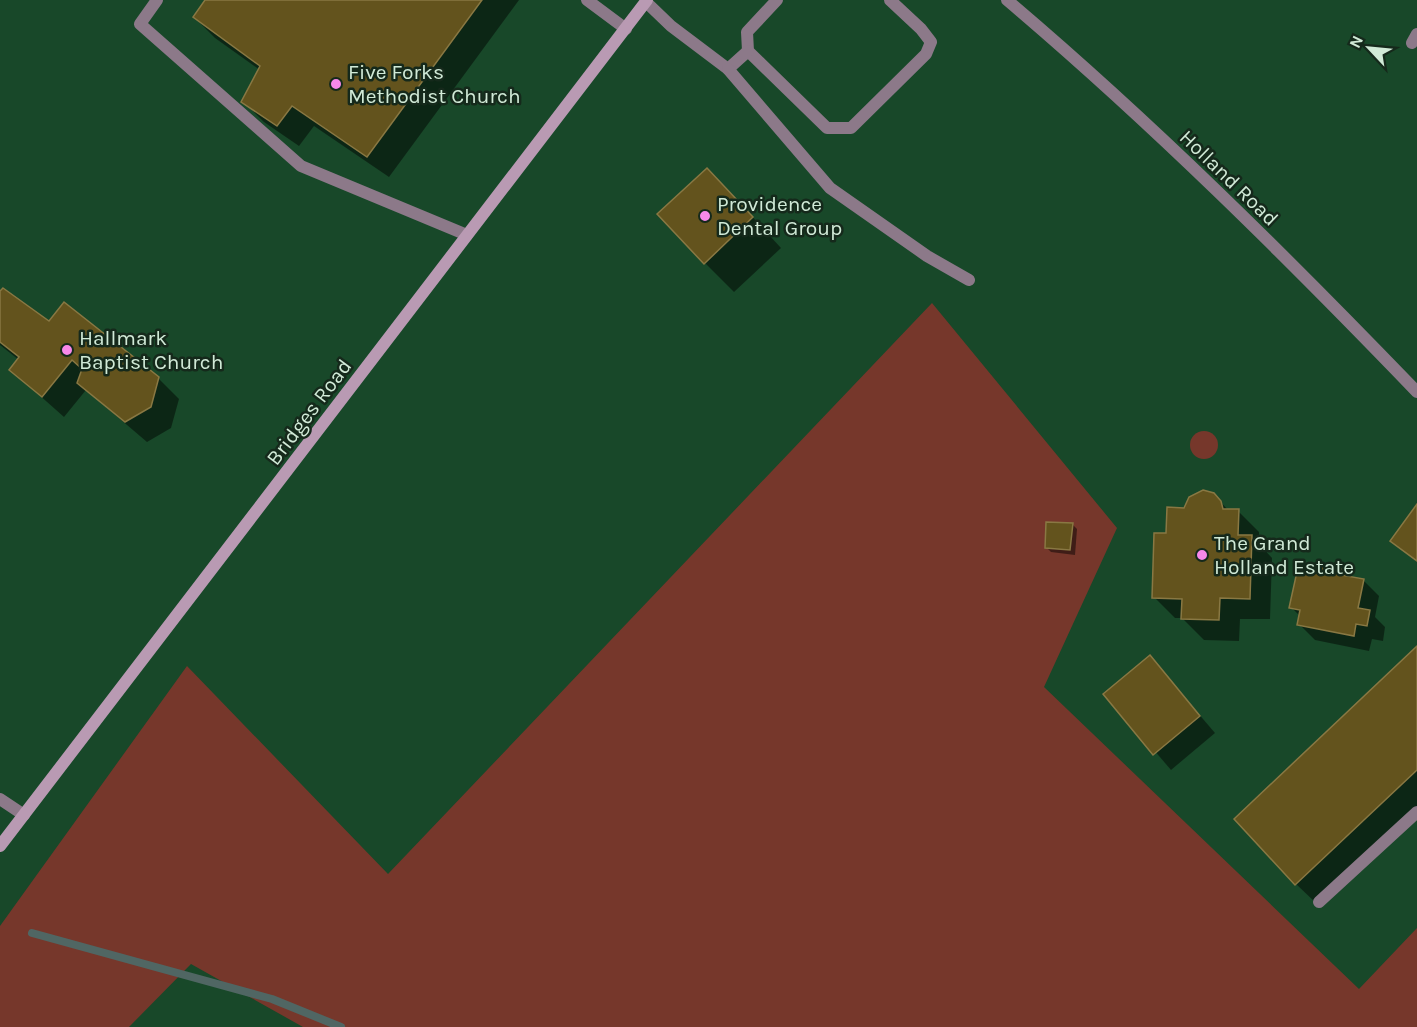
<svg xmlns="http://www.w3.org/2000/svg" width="1417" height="1027" viewBox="0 0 1417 1027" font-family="Karla,sans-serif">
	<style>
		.green { fill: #76372b }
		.shadow { fill: #0007 }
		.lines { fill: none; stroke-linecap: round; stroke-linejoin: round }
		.stream { stroke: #506663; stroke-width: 8 }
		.building { fill: #63531d; stroke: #897843; stroke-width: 1.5 }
		.service { stroke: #8c7989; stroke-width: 12 }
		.minor { stroke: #8c7989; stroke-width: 12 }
		.secondary { stroke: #b99ab3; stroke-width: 12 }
		.poi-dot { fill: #f888ea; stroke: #15291b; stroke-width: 2 }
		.labels { text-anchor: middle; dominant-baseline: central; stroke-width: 5; stroke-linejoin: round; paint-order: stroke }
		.poi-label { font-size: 21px; fill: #d1ead7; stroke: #15291b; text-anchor: start }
		.street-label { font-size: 21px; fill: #d1ead7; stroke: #15291b }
	</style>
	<rect width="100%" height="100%" fill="#184829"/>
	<g class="green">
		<path d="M932,303L1117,528L1044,687L1359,989L1417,928V1027H303L191,964L129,1027H0V926L187,666L388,874Z"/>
		<circle cx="1204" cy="445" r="14"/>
	</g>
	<g class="shadow">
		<path d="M207,0H519L389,177L314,126L299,146L264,122L243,101L260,70L215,38L194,17Z"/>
		<path d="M736,199L781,248L734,292L705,263Z"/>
		<path d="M0,294L49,323L158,378L179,399L171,428L147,442L86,390L64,417L11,370L19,360L0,345Z"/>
		<path d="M1197,493L1213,494L1229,511H1238L1259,532V544L1272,558L1270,619H1240L1239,641L1204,640L1182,618H1175L1154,597L1168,535L1190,498Z"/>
		<path d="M1417,507V562L1392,541Z"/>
		<path d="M1072,524L1077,529L1075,555L1051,552L1046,547Z"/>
		<path d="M1341,571L1348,578L1363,580L1379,596L1375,617L1385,627L1383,641L1372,639L1369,651L1315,640L1299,624L1300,616L1291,607L1322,573Z"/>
		<path d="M1417,648V810L1317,904L1296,884Z"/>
		<path d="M1150,657L1215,733L1171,770L1106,694Z"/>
	</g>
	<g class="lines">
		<path class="stream" d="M32,933L272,999L341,1027"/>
	</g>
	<g class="building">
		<path d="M205,0H482L367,157L292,106L277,126L241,102L260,66L193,17Z"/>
		<path d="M707,168L753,217L704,264L657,214Z"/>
		<path d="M3,288L49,321L64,302L159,377L151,407L125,422L77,383L82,369L72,360L42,397L9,370L19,357L0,342V291Z"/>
		<path d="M1203,490L1214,493L1221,501L1223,509H1239L1238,535H1252L1250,599L1220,598L1219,620L1181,619L1182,599L1152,598L1154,533H1166L1167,507L1184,508L1189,497Z"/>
		<path d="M1417,504V561L1390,541Z"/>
		<path d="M1046,522L1073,523L1070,550L1045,548Z"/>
		<path d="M1322,565L1342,569L1341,575L1364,579L1358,608L1370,610L1367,626L1356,624L1354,636L1297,625L1300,610L1289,608L1298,567L1320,571Z"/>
		<path d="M1417,646V770L1295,885L1234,819Z"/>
		<path d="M1150,655L1200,716L1153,755L1103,694Z"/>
	</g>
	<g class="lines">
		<g class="service">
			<path d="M157,0L140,24L301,166L467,235"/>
			<path d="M587,0L626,29"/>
			<path d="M777,0L747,32L748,51L827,128H851L926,54L931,42L921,29L890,0"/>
			<path d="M646,2L671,26L728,69L748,51"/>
			<path d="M728,69L830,188L927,256L969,280"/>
			<path d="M1319,902L1417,812"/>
		</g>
		<g class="minor">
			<path d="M1007,0C1151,122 1286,256 1417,392"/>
			<path d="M1412,43L1417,34"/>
			<path d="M0,799L24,815"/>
		</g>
		<path class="secondary" d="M0,846L647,0"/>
	</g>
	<g class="poi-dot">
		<circle cx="336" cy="84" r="6"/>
		<circle cx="705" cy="216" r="6"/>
		<circle cx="67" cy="350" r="6"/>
		<circle cx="1202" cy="555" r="6"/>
	</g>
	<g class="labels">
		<g class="poi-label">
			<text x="348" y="72">Five Forks<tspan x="348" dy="24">Methodist Church</tspan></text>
			<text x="717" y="204">Providence<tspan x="717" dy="24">Dental Group</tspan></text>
			<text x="79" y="338">Hallmark<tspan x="79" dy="24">Baptist Church</tspan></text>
			<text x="1214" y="543">The Grand<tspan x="1214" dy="24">Holland Estate</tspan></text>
		</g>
		<g class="street-label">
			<text transform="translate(1229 178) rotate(44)">Holland Road</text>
			<text transform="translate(309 412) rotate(-53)">Bridges Road</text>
		</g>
	</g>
	<g transform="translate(1369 48) rotate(296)" stroke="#15291b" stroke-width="4.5" paint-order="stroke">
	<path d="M0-4.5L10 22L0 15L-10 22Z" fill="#d1ead7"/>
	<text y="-9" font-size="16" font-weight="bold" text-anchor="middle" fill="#d1ead7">N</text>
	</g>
</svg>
